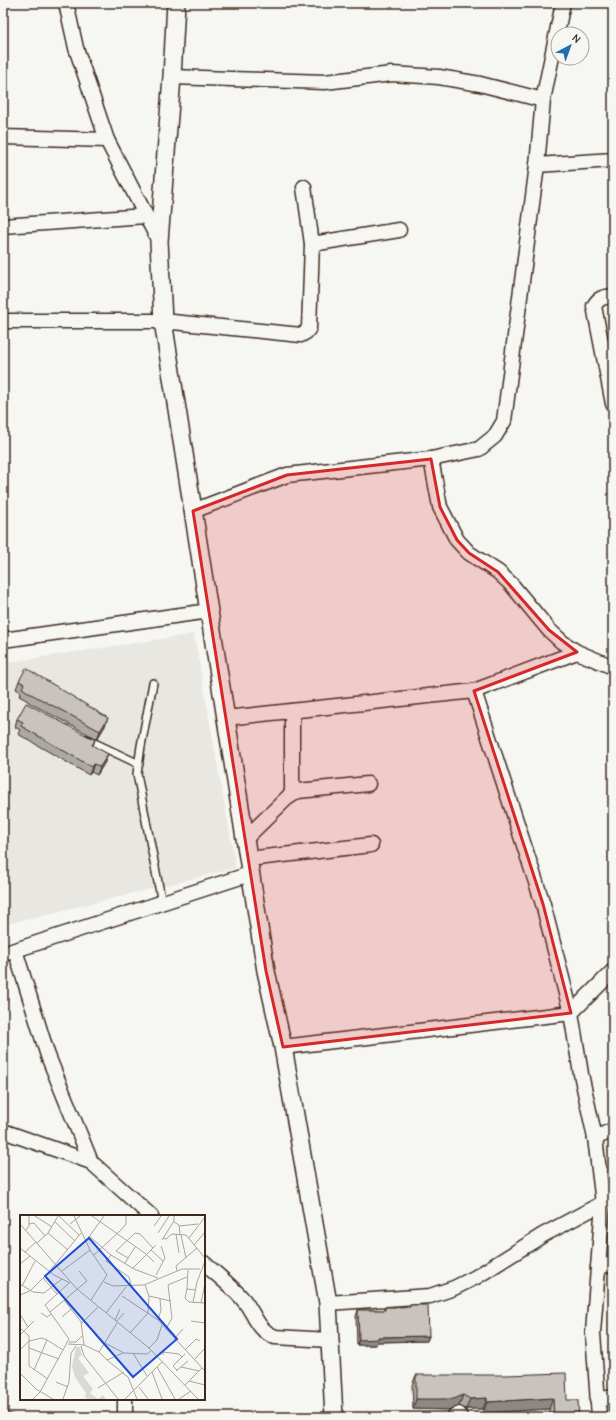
<svg xmlns="http://www.w3.org/2000/svg" width="616" height="1420" viewBox="0 0 616 1420" font-family="'Comic Neue',sans-serif">
	<style>
		.built { fill: #e8e7e2 }
		.lines { fill: none; stroke-linecap: round; stroke-linejoin: round }
		.service-casing { stroke: #3b2a1e; stroke-width: 10 }
		.minor-casing { stroke: #3b2a1e; stroke-width: 17 }
		.tertiary-casing { stroke: #3b2a1e; stroke-width: 20 }
		.service { stroke: #f6f6f2; stroke-width: 7 }
		.minor { stroke: #f6f6f2; stroke-width: 14 }
		.tertiary { stroke: #f6f6f2; stroke-width: 17 }
		.wall { fill: #aca8a3; stroke: #3b2a1e }
		.shaded-wall { fill: #8c8885; stroke: #3b2a1e }
		.building { fill: #c8c3be; stroke: #3b2a1e }
		.marked { fill: #d62828; fill-opacity: 0.2; stroke: #d62828; stroke-width: 3; stroke-linejoin: round }
		.inset-road { fill: none; stroke: #aba49d; stroke-width: 1 }
		.view { fill: #1d4ed8; fill-opacity: 0.15; stroke: #1d4ed8; stroke-width: 2 }
		.inset-edge { fill: none; stroke: #3b2a1e; stroke-width: 2 }
	</style>
	<rect width="100%" height="100%" fill="#f6f6f2"/>
	<filter id="ink" filterUnits="userSpaceOnUse"><feTurbulence type="fractalNoise" baseFrequency=".025" numOctaves="2"/><feDisplacementMap in="SourceGraphic" scale="8" xChannelSelector="R" yChannelSelector="G"/><feConvolveMatrix kernelMatrix="1 2 1 2 8 2 1 2 1" color-interpolation-filters="sRGB"/></filter>
	<g filter="url(#ink)">
		<path class="built" d="M194,634L236,868L3,925V663Z"/>
		<g class="lines">
			<defs>
				<g id="service">
					<path d="M153,683L141,746L137,774L162,903"/>
					<path d="M86,739L139,764"/>
				</g>
				<g id="minor">
					<path d="M66,3L76,48L107,140L159,241"/>
					<path d="M172,77L325,82L392,74L439,77L480,84L543,100"/>
					<path d="M3,137L107,140"/>
					<path d="M537,165L613,160"/>
					<path d="M3,226L145,216"/>
					<path d="M312,244L399,230"/>
					<path d="M613,296C604,297 599,297 594,306L613,404"/>
					<path d="M3,321H163L301,335L306,332L309,328L312,244L304,187"/>
					<path d="M431,459L440,507L457,540L469,553L498,572L511,584L549,630L562,642L577,652L613,667"/>
					<path d="M193,511L287,475L431,459L479,449L495,436L504,421L537,165L543,100L563,3"/>
					<path d="M3,640L209,611"/>
					<path d="M474,691L543,904L571,1013L581,1074L595,1138L603,1203L593,1333L599,1417"/>
					<path d="M226,718L474,691L577,652"/>
					<path d="M292,794V711"/>
					<path d="M245,839L287,798L298,791L368,784"/>
					<path d="M248,859L371,845"/>
					<path d="M15,950L48,1056L91,1162L151,1216"/>
					<path d="M3,954L250,874"/>
					<path d="M283,1047L571,1013L613,971"/>
					<path d="M3,1131L91,1162"/>
					<path d="M595,1138L613,1130"/>
					<path d="M204,1263C216,1274 230,1285 241,1297C255,1312 255,1329 275,1337L330,1340"/>
					<path d="M598,1267L613,1264"/>
					<path d="M328,1303L430,1296L454,1288L476,1277L543,1235L603,1203"/>
					<path d="M597,1400L613,1397"/>
					<path d="M125,1417V1399"/>
					<path d="M454,1417L459,1414"/>
				</g>
				<path id="tertiary" d="M176,3L172,77L159,241L163,321L266,971L283,1047L328,1303L334,1417"/>
			</defs>
			<use href="#service" class="service-casing"/>
			<use href="#minor" class="minor-casing"/>
			<use href="#tertiary" class="tertiary-casing"/>
			<use href="#service" class="service"/>
			<use href="#minor" class="minor"/>
			<use href="#tertiary" class="tertiary"/>
		</g>
		<g class="wall">
			<path d="M19,681L105,726L97,739L28,702V701L19,696L21,692L16,689Z"/>
			<path d="M17,719L95,740L93,746L105,762L97,775L91,772L89,775L18,734L20,730L15,727Z"/>
			<path d="M410,1305L429,1336L427,1341L377,1342L376,1345H357L356,1316L358,1310H384L385,1307H409Z"/>
			<path d="M416,1375L567,1400L579,1417H549V1409L483,1413V1409H466L459,1406L450,1410L413,1409L412,1385Z"/>
		</g>
		<g class="shaded-wall">
			<path d="M108,718L105,726L97,739L100,731Z"/>
			<path d="M108,754L105,762L97,775L100,767Z"/>
			<path d="M94,764L91,772L89,775L92,767Z"/>
			<path d="M429,1336L427,1341L377,1342L376,1345H357L359,1340L378,1337Z"/>
			<path d="M463,1395L459,1406L450,1410L413,1409L416,1399Z"/>
			<path d="M487,1398L483,1409H466L470,1399Z"/>
			<path d="M553,1398L549,1409L483,1413L487,1402Z"/>
		</g>
		<g class="building">
			<path d="M26,668L108,718L100,731L31,694L22,688L24,684L19,681Z"/>
			<path d="M26,703L95,740L92,745L108,754L100,767L94,764L92,767L21,726L23,722L17,719Z"/>
			<path d="M410,1305H428L429,1336L378,1337V1339L359,1340L358,1310H385V1307H410Z"/>
			<path d="M566,1373L567,1400H578L579,1417H554L553,1398L487,1402V1398L470,1399L463,1395L454,1399H416V1375H505Z"/>
			<path d="M3,1410L17,1417H3Z"/>
			<path d="M463,1414L466,1417H460Z"/>
		</g>
	</g>
	<path class="marked" d="M431,459L440,507L457,540L469,553L498,572L549,630L577,652L474,691L543,904L571,1013L283,1047L266,971L193,511L287,475Z"/>
	<g transform="translate(20 1215)">
		<rect width="185" height="185" fill="#f6f6f2"/>
		<path d="M56,132H60L62,140L58,143L69,158L63,161L73,174L70,178L78,184L83,180L86,184H67L65,181L66,178L55,162L52,151Z" fill="#dad9d3"/>
		<path class="inset-road" d="M15,1L32,12M39,1L59,20M54,1L70,35L87,60L71,85M72,1L126,39L134,47M35,7L55,26M154,7L159,10L160,19M0,9L57,74L129,133L178,184M9,9L14,8L25,21M50,9L60,1M134,11L141,1M159,11L178,9M6,15L9,11V1M28,18L48,35M138,18L149,1M156,19L159,38M161,20L166,43M69,21L91,40L114,54L138,63M143,23L146,24L152,19L166,20L185,43M169,23L185,2M142,25L154,6V1M66,26L84,1M17,28L28,18L38,1M174,30L185,17M0,33L34,60L50,68M131,35L143,46M5,37L16,27M74,40L101,15L106,9V1M91,40L86,46L109,62L111,70M108,43L96,36L115,18L120,19L133,33M105,48L115,32M0,49L10,41M113,53L136,30M168,55L167,74L175,75M42,56L70,35M157,56L156,51L177,33M136,60L145,43L141,31M23,63L37,79M84,67L93,71L124,70L162,54H180M0,69L13,77L24,78L42,64M2,71L15,46M167,74L165,83L169,87L185,88M0,80L10,76L29,57L61,18M102,81L138,105L185,156M129,81L151,86M44,85L62,108L78,92M173,87L177,67L185,46M181,88L185,68M30,97L25,90L49,68M21,98L27,102L31,99M86,98L106,72M0,99L8,112M42,102L51,94M95,105L100,94M138,105L141,95L140,84M171,106L185,108M61,107L64,130M96,107L104,98M0,113L9,121V151L28,164M146,114L152,103L148,70L167,62M110,118L128,98L129,81L125,70M0,120L14,106M154,124L163,114M49,127H56L62,121M85,128L104,138L127,139L131,136M48,129L64,130L79,137L97,108M61,131L64,141L98,184M9,133L39,144M129,133L137,125L142,110M0,135L9,126L22,123L27,125M43,135L49,124L30,97L67,66L59,56M165,135L176,124L180,126M79,137L87,145L103,138M113,138L127,161M143,140V137L159,139L162,142M175,144L185,133M87,145L108,162L117,184M137,152L155,184M161,152L179,156M157,155L153,151L165,139M156,156L168,146M132,157L142,184M0,158L16,174L33,184M169,166L185,170M36,167L48,172M165,170L182,153M119,172L128,184M78,173L104,157M13,184L20,177L43,135L27,125L14,155M43,184L49,167L51,138L56,131M105,184L142,147M159,184L171,176"/>
		<path class="view" d="M69,23L157,124L113,162L25,61Z"/>
		<rect width="185" height="185" class="inset-edge"/>
	</g>
	<rect width="616" height="1420" fill="none" stroke="#f6f6f2" stroke-width="16"/>
	<rect x="8" y="8" width="600" height="1404" fill="none" stroke="#3b2a1e" stroke-width="1.5" filter="url(#ink)"/>
	<g transform="translate(570 46) rotate(41)"><circle r="19" fill="#f6f6f2" stroke="#aba49d"/>
	<path d="M0-3L7 15L0 10L-7 15Z" fill="#1f6fb2"/>
	<text y="-6" font-size="11" font-weight="bold" text-anchor="middle" fill="#3b2a1e">N</text>
	</g>
</svg>
